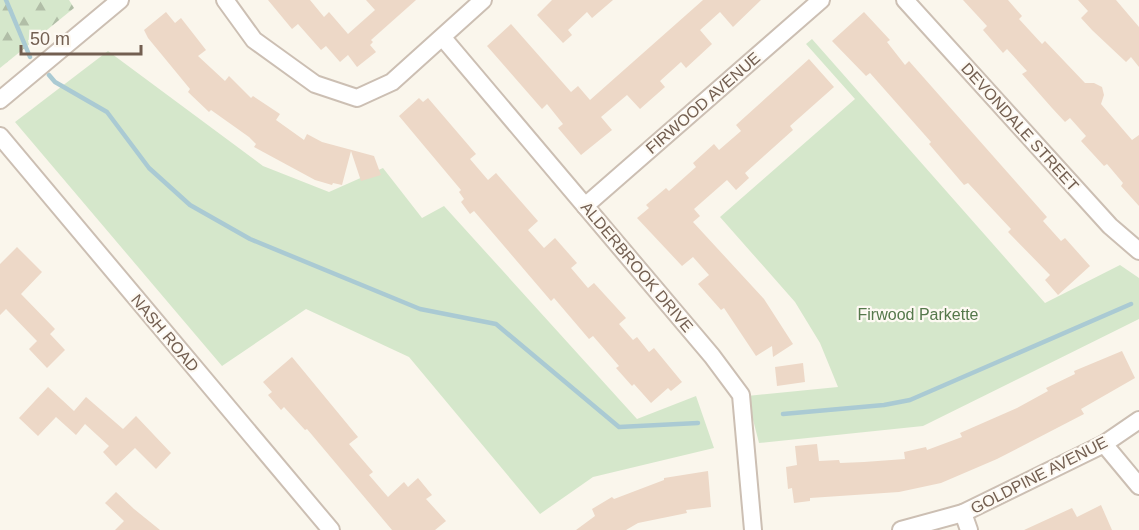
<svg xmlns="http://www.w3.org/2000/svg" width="1139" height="530" viewBox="0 0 1139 530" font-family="Arial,sans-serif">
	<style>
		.forest { fill: url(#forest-firs) }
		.park { fill: #d5e7cb }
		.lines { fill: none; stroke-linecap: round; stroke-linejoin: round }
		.stream { stroke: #aacad3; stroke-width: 4.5 }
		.building { fill: #edd8c7 }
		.minor-casing { stroke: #ccbfb3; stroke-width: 20 }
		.minor { stroke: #fff; stroke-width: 16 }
		.labels { text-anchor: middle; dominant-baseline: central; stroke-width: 4.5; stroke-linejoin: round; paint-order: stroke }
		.street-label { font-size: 16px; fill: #735f51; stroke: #fdf9f2 }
		.park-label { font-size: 16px; fill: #55784b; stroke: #fdf9f2 }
	</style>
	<defs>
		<pattern id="forest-firs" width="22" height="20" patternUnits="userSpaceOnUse" patternTransform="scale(1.5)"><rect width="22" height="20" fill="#d5e7cb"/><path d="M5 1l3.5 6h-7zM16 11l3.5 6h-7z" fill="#b1bea7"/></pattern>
	</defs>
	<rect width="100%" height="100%" fill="#faf6ec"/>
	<path class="forest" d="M0,0H69L74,8L0,68Z"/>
	<g class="park">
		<path d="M812,39L1045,303L1120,265L1139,278V319L923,426L759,443L747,396L838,387L820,343L795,302L720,217L855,99L806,44Z"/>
		<path d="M108,51L263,166L329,192L383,168L422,218L444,206L637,419L696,396L714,448L593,477L540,514L409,357L306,309L222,366L15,122Z"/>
	</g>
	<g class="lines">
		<g class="stream">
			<path d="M6,0L30,57"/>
			<path d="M49,75L55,82L107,112L149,168L190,205L250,239L420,309L496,324L619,427L698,423"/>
			<path d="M783,414L884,405L910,400L1131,304"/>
		</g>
	</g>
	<g class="building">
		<path d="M268,0H310L324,17L329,12L348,34L375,10L366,0H416L371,40L373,42L370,45L376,52L357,67L348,55L340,62L326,46L321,50L298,24L292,29Z"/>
		<path d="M552,0H613L592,18L587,12L568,30L572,35L563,43L537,15Z"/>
		<path d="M703,0H761L733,27L720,12L700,30L712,44L686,68L681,62L660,81L665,87L640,109L627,95L601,117L612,130L581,155L558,128L563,124L547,104L542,109L487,46L511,24L571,92L578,86L590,100Z"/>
		<path d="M963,0H1008L1022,16L1019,19L1042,44L1045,41L1085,83H1094L1102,87L1104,95L1101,104L1132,140L1139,135V206L1121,186L1123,183L1107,164L1104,166L1081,141L1086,136L1070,118L1065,122L1052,108L1022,74L1027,71L1007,49L1003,53L983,30L987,26Z"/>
		<path d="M1078,0H1116L1139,27V67L1131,57L1126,62L1092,30L1081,18L1088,11Z"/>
		<path d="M166,12L175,23L181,18L206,50L198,56L225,81L229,76L251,98L253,96L280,114L276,120L304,140L307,134L322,142L374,156L381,175L361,181L351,151L342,185L333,183L332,185L315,180L254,147L256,144L249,137L211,110L209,112L188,92L190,89L148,38L144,30Z"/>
		<path d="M864,12L890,40L887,42L905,65L909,61L1047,217L1043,221L1061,241L1065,238L1090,266L1058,295L1045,280L1050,275L1008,232L1011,229L968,183L964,185L929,144L931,142L870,73L866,76L832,41Z"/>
		<path d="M809,59L834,87L790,126L793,130L745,173L749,178L736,190L727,180L694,209L700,216L693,222L764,299L793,344L773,357L772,346L756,356L724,308L721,310L698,284L709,275L693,257L682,266L637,218L649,208L646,205L666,188L669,191L696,167L693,163L714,144L719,150L741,131L736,125Z"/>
		<path d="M419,98L423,102L428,98L476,154L470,159L488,180L496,173L538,221L528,230L544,248L555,238L577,263L571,268L588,288L594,283L626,318L619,324L633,340L637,337L649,352L654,348L682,382L671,391L668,388L651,403L634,384L632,386L616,368L619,366L593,336L589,339L554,298L551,301L474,211L470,214L461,202L464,199L459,192L461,190L399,116Z"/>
		<path d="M17,247L42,272L21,294L55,329L50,334L65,350L47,368L29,349L37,341L6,309L0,315V264Z"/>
		<path d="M1122,351L1135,378L1081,409L1084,414L997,459L941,483L899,492L810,498V501L794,503L792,488L788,489L786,467L797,465L795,446L817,444L819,461L839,460L840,463L864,462L905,459L904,452L926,447L927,450L962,437L960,433L1017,408L1048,391L1046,388L1075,374L1074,371Z"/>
		<path d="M292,357L358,437L349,444L373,472L369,475L388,497L404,482L408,487L418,478L432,495L426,499L446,521L435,530H392L307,429L305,430L284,407L281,410L268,395L272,392L263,382Z"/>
		<path d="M803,363L805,382L777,386L775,367Z"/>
		<path d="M48,387L74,411L86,397L123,429L136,416L171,453L156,469L135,448L116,466L103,452L109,446L85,424L76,435L56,417L38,436L19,418Z"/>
		<path d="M708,471L711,507L686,510L687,513L638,523L626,530H576L595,516L592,509L612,497L614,499L664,480V478Z"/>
		<path d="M116,492L134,509L160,530H115L124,521L105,503Z"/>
		<path d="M1101,505L1112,530H1024L1072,508L1077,517Z"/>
	</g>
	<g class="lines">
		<defs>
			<g id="minor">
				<path d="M225,0L254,40L315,84L357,98L392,82L483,0"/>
				<path d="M905,0L1110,226L1139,251"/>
				<path d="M443,38L712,356L741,395L753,530"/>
				<path d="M0,100L120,0"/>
				<path d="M0,136L331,530"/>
				<path d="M585,206L821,0"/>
				<path d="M1104,444L1139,486"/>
				<path d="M963,513L969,530"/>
				<path d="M901,530L963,513L1104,444L1139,420"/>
			</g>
		</defs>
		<use href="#minor" class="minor-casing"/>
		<use href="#minor" class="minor"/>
	</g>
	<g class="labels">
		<g class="street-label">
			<text transform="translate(703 103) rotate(-41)">FIRWOOD AVENUE</text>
			<text transform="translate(1020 127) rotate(48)">DEVONDALE STREET</text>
			<text transform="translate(637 267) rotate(50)">ALDERBROOK DRIVE</text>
			<text transform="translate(165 333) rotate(50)">NASH ROAD</text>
			<text transform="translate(1039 475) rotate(-27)">GOLDPINE AVENUE</text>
		</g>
		<g class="park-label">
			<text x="918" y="314">Firwood Parkette</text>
		</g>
	</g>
	<path d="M21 45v9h120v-9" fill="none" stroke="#735f51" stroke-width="3"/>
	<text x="30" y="45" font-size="18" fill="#735f51" stroke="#fdf9f2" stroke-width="4.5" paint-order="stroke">50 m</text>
</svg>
